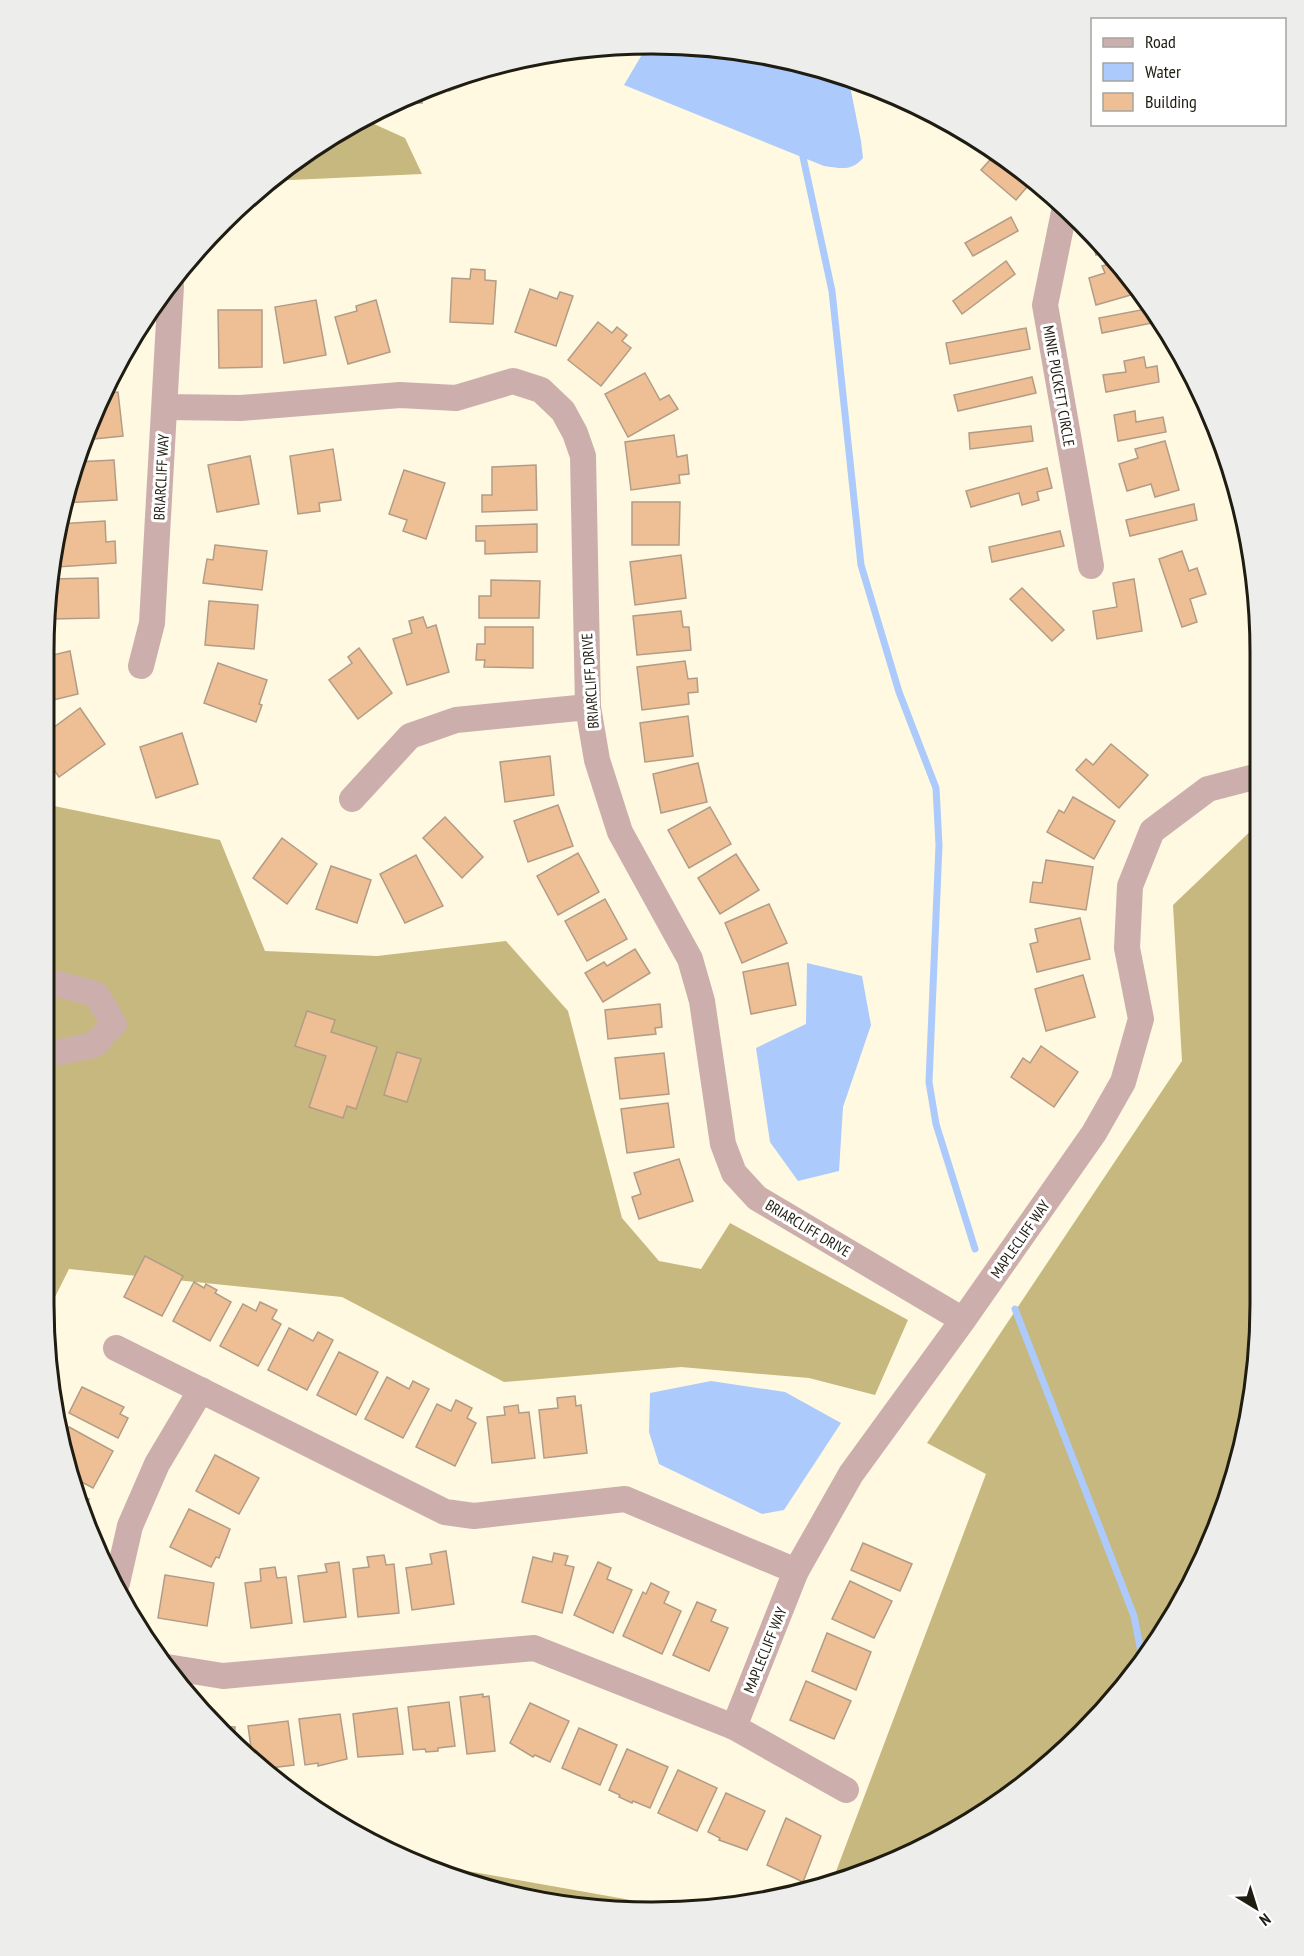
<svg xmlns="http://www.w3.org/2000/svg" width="1304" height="1956" viewBox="0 0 1304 1956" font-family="'PT Sans Narrow',sans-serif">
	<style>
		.forest { fill: #c6b87f }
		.water { fill: #accafc }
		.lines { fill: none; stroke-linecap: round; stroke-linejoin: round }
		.stream { stroke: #accafc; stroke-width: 7 }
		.building { fill: #eebf95; stroke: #b39c87; stroke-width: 1.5 }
		.minor { stroke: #ccafac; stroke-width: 26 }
		.labels { text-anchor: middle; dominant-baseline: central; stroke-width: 6; stroke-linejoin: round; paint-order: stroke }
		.street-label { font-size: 15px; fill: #1f1c11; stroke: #fff }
		.rim { fill: none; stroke: #1f1c11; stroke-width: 3 }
	</style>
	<rect width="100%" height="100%" fill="#fef9e0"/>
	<g class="forest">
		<path d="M363,119L405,138L422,174L269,181L282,169Z"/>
		<path d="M49,805L220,840L265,951L377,956L506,941L568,1011L622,1218L659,1261L701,1269L730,1223L908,1320L875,1395L809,1378L681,1367L504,1382L342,1297L69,1269L49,1309Z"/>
		<path d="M1258,824L1255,1384L1240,1462L1198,1573L1109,1705L1023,1787L957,1831L885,1866L832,1882L986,1474L927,1443L1182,1061L1173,905Z"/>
		<path d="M411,1861L670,1907L612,1911L533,1901L419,1866Z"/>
	</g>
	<g class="water">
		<path d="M647,46L732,49L848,76L861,141L863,158C851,172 840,168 824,166L624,85Z"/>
		<path d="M807,963L862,976L871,1025L843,1107L839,1171L798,1181L770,1142L756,1048L806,1024Z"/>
		<path d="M711,1381L785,1392L841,1423L784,1510L762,1514L659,1464L649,1432L650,1393Z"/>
	</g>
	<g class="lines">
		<g class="stream">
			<path d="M803,157L832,291L861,565L899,692L936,788L939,845L929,1082L936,1124L975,1249"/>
			<path d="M1015,1309L1134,1616L1142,1657"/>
		</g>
	</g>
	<g class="building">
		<path d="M508,62L510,68L449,91L446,82L495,64Z"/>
		<path d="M422,92V103H407V97Z"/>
		<path d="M996,153L1033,180L1016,200L981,170Z"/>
		<path d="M1011,217L1018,231L973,256L965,243Z"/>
		<path d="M1091,235L1107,252L1096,255Z"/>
		<path d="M1006,261L1015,274L962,314L953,301Z"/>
		<path d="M1116,262L1135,282L1141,292L1096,305L1089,278L1105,273L1102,266Z"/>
		<path d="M471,269L485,270V280L496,281L493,324L450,322L452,278L470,279Z"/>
		<path d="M530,289L557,299L560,292L573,296L556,346L515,332Z"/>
		<path d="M316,300L326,355L284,363L275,307Z"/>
		<path d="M376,300L390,352L348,364L335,317L357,311L356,306Z"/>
		<path d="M1151,308L1157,322L1102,333L1099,318Z"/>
		<path d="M218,310H262V367L219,368Z"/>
		<path d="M598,322L612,333L617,327L627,335L622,341L631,348L601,386L568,360Z"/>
		<path d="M1026,328L1030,349L950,364L946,343Z"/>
		<path d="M1144,357L1146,368L1157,366L1159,382L1106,392L1103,375L1126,372L1124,361Z"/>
		<path d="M645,373L660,400L669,395L678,409L628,437L605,394Z"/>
		<path d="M1032,377L1036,393L958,411L954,395Z"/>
		<path d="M118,392L123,436L85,440L102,394Z"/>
		<path d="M1135,411L1136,422L1163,417L1166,432L1118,441L1114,415Z"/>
		<path d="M1031,426L1033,441L970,449L969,433Z"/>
		<path d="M674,435L677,457L687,455L689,474L679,475L680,483L631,490L625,442Z"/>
		<path d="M1165,441L1179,490L1155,497L1151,484L1127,491L1119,464L1138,458L1135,449Z"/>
		<path d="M333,449L341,500L319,503L320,511L298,514L290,456Z"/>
		<path d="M250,456L259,504L217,512L208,465Z"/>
		<path d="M114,460L117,500L63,503L76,462Z"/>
		<path d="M536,465L537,510L482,512V495H492V467Z"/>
		<path d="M1047,468L1052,488L1037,492L1039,500L1022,505L1019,493L971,507L966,491Z"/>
		<path d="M404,470L445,483L426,539L403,531L407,520L389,514Z"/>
		<path d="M632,502H680L679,545H632Z"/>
		<path d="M1194,504L1197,520L1130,536L1126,520Z"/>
		<path d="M105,521L106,542L115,541L116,563L57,567L55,539L58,524Z"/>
		<path d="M537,524V552L485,554V541H476V526Z"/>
		<path d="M1060,531L1064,546L992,562L989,547Z"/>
		<path d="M215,545L267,551L262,590L203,583L207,559L213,560Z"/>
		<path d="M1182,551L1189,571L1197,568L1206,594L1190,599L1197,622L1182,627L1159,559Z"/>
		<path d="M681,555L686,598L635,605L630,562Z"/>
		<path d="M98,578L99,618L49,619V579Z"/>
		<path d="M1134,579L1142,631L1097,639L1093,611L1117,607L1113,583Z"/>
		<path d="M491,580L540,581L539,618H479V596H491Z"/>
		<path d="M1022,588L1064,630L1052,641L1010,599Z"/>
		<path d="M209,601L258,605L254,649L205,645Z"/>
		<path d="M681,611L683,627H689L691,650L637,655L633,616Z"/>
		<path d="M423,617L427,628L436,625L449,672L407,685L393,639L412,633L409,621Z"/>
		<path d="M485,627H533V668L484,667L485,660H476L477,644H485Z"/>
		<path d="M359,648L392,693L358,719L329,680L352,663L348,657Z"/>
		<path d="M70,651L78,694L49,701V656Z"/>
		<path d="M685,661L688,679L697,678L698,692L688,693L689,704L642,710L637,667Z"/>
		<path d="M218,663L267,680L259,704L262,705L256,722L204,703Z"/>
		<path d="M80,708L105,744L59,777L49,763V731Z"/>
		<path d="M688,716L693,756L645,762L640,723Z"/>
		<path d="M182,733L198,784L156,798L140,747Z"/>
		<path d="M1111,744L1148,775L1119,808L1076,770L1086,759L1093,765Z"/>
		<path d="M550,756L554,795L505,802L500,762Z"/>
		<path d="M698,763L707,802L661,813L653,774Z"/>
		<path d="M1073,797L1115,821L1094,859L1047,832L1059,810L1064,813Z"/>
		<path d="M558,805L573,846L528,862L514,821Z"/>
		<path d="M710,807L731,844L689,868L668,830Z"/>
		<path d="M445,817L483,857L462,878L423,838Z"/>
		<path d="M282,838L317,864L287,904L253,878Z"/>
		<path d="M578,853L599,892L558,915L537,876Z"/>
		<path d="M736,854L759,890L720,914L698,878Z"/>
		<path d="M416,855L443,906L405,923L380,874Z"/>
		<path d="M1046,860L1093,867L1086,910L1030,902L1033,882L1042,883Z"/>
		<path d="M331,866L371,880L357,923L316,909Z"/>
		<path d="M605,899L627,939L587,961L565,921Z"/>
		<path d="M769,904L787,943L742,963L725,923Z"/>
		<path d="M1080,918L1090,959L1037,972L1030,944L1038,942L1035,929Z"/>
		<path d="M635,949L650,973L603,1002L585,973L604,962L607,966Z"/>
		<path d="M788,963L796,1005L751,1014L743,972Z"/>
		<path d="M1083,975L1095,1017L1046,1031L1035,989Z"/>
		<path d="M660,1004L662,1027L655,1028L656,1034L608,1039L605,1010Z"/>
		<path d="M307,1011L335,1020L331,1032L377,1047L356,1109L347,1106L343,1118L309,1107L326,1056L295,1046Z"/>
		<path d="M1041,1046L1078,1072L1054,1107L1011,1077L1023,1058L1030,1063Z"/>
		<path d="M397,1052L421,1059L407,1102L384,1095Z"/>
		<path d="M664,1053L669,1094L620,1099L615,1058Z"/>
		<path d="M668,1103L674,1147L627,1153L621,1109Z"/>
		<path d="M679,1159L693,1201L639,1219L632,1197L641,1194L634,1173Z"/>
		<path d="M145,1256L183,1276L162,1316L124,1297Z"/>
		<path d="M194,1282L204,1288L206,1284L217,1290L215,1293L231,1302L210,1341L173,1321Z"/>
		<path d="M260,1302L277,1310L272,1319L281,1324L258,1366L220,1346L243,1304L256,1311Z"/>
		<path d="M289,1328L313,1341L318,1332L333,1340L307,1390L268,1370Z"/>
		<path d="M339,1352L378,1372L356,1415L317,1395Z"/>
		<path d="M387,1377L409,1389L413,1381L429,1389L403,1438L365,1419Z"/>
		<path d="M82,1387L124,1407L120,1414L128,1418L118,1438L69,1413Z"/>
		<path d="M575,1396L576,1406L581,1405L587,1453L544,1458L539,1410L558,1408L557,1398Z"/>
		<path d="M456,1400L472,1408L467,1418L476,1423L455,1466L416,1447L437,1404L451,1411Z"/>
		<path d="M518,1405L519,1413L529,1412L535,1458L492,1463L487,1417L505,1415L504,1407Z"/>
		<path d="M69,1427L113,1451L93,1488L70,1476L61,1437L63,1438Z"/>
		<path d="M215,1455L259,1478L239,1514L196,1491Z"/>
		<path d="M75,1494L89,1499L84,1516L76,1499Z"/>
		<path d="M189,1509L230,1529L219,1558L216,1557L211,1567L170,1547Z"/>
		<path d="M863,1543L912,1564L900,1591L851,1570Z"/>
		<path d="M446,1551L454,1604L412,1610L406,1568L432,1564L430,1554Z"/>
		<path d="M554,1553L568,1556L565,1565L574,1567L562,1613L522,1602L533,1557L552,1562Z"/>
		<path d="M384,1555L386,1565L394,1564L399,1613L358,1617L353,1569L369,1567L367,1557Z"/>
		<path d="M339,1562L346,1617L304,1622L298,1576L327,1572L325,1564Z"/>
		<path d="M598,1562L611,1568L607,1579L632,1590L613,1633L574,1615Z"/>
		<path d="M275,1567L277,1578L286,1577L292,1623L251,1628L245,1583L261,1581L260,1569Z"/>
		<path d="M165,1575L214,1583L207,1626L158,1618Z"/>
		<path d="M850,1581L892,1601L874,1638L832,1619Z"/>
		<path d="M651,1583L669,1592L664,1603L681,1611L662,1654L623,1636L643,1592L646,1594Z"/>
		<path d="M697,1602L716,1610L711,1621L728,1628L709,1671L673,1655Z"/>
		<path d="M827,1633L871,1652L856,1690L812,1671Z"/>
		<path d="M806,1681L851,1701L834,1739L790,1720Z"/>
		<path d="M483,1694V1697L489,1696L495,1751L467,1754L460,1697Z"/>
		<path d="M449,1702L455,1746L438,1748V1751L426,1752L425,1749L413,1750L408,1707Z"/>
		<path d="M530,1703L569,1721L550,1762L535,1755L533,1757L510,1743Z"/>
		<path d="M397,1708L403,1754L358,1757L353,1714Z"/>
		<path d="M340,1714L347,1759L318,1766V1763L305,1765L299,1719Z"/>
		<path d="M288,1721L294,1765L262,1769L253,1762L248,1726Z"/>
		<path d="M215,1726L235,1727L234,1745L221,1734Z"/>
		<path d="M579,1728L617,1745L600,1785L562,1768Z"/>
		<path d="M627,1749L668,1767L650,1808L633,1801L632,1803L619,1797L620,1795L609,1790Z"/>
		<path d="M678,1770L717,1788L697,1831L658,1813Z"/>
		<path d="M726,1793L765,1811L747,1850L719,1840L720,1838L708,1832Z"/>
		<path d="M786,1818L821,1836L803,1882L767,1865Z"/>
	</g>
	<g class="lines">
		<g class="minor">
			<path d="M1065,207L1045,305L1091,566"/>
			<path d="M165,407L241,408L400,395L456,398L513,381L541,390L563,411L575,433L583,456L588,707L597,760L620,832L690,959L702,1001L723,1144L734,1173L757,1198L963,1320"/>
			<path d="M141,666L152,623L171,286"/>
			<path d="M352,799L410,736L456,720L588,707"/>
			<path d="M49,982L96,994L114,1024L94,1045L49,1054"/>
			<path d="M116,1348L445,1512L474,1516L625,1499L796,1571"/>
			<path d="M117,1583L130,1526L157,1464L201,1390"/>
			<path d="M167,1667L223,1676L534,1648L734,1727L846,1790"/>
			<path d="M734,1727L796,1571L851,1474L963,1320L1094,1133L1123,1082L1141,1019L1127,948L1130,886L1152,831L1208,789L1258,776"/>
		</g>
	</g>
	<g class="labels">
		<g class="street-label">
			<text transform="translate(1059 386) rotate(80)">MINIE PUCKETT CIRCLE</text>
			<text transform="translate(161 477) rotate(-87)">BRIARCLIFF WAY</text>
			<text transform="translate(590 681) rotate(-94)">BRIARCLIFF DRIVE</text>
			<text transform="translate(808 1228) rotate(31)">BRIARCLIFF DRIVE</text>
			<text transform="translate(1020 1239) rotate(-55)">MAPLECLIFF WAY</text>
			<text transform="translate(765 1650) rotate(-68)">MAPLECLIFF WAY</text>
		</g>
	</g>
	<path d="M0 0H1304V1956H0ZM652 54H652A598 598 0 0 1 1250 652V1304A598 598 0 0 1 652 1902H652A598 598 0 0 1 54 1304V652A598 598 0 0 1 652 54Z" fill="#ededec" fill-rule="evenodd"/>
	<path class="rim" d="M652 54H652A598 598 0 0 1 1250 652V1304A598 598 0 0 1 652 1902H652A598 598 0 0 1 54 1304V652A598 598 0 0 1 652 54Z"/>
	<rect x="1091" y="18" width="195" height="108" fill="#ffffff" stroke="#a5a4a0" stroke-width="1.5"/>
	<rect x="1103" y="38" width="30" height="9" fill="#ccafac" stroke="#a5a4a0" stroke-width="1.5"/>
	<text x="1145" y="48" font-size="18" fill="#1f1c11">Road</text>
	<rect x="1103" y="63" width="30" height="18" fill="#accafc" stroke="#a5a4a0" stroke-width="1.5"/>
	<text x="1145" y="78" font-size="18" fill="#1f1c11">Water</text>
	<rect x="1103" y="93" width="30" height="18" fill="#eebf95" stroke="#a5a4a0" stroke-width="1.5"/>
	<text x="1145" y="108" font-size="18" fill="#1f1c11">Building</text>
	<g transform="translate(1256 1908) rotate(142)" stroke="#ffffff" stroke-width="4.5" paint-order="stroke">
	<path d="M0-4.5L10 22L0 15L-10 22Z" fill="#1f1c11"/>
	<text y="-9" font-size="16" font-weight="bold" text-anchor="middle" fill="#1f1c11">N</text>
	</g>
</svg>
